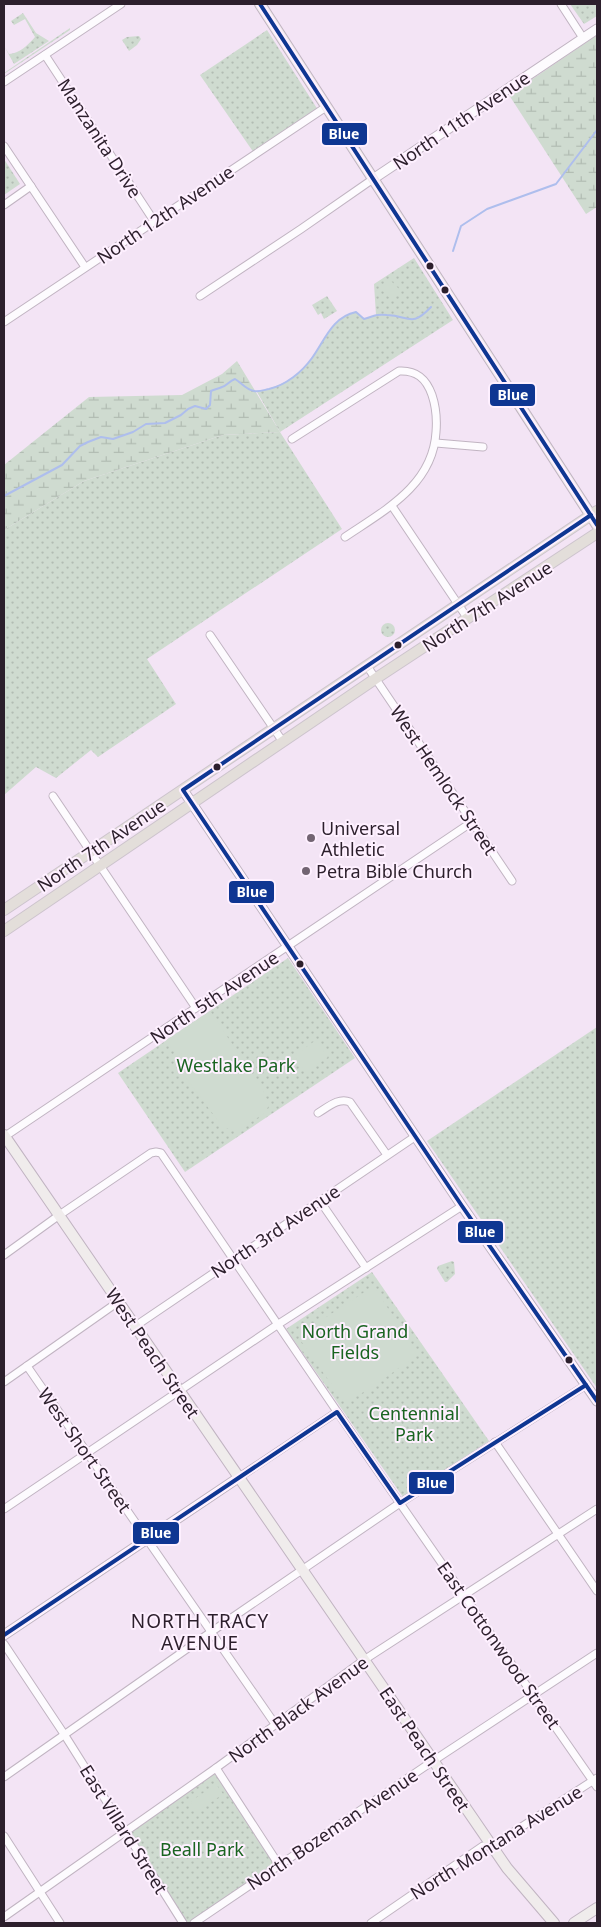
<svg xmlns="http://www.w3.org/2000/svg" width="601" height="1927" viewBox="0 0 601 1927" font-family="'Noto Sans',sans-serif">
	<style>
		.grass { fill: url(#grass-dots) }
		.wetland { fill: url(#wetland-marsh) }
		.garden { fill: #cfdbd0 }
		.lines { fill: none; stroke-linecap: round; stroke-linejoin: round }
		.stream { stroke: #aebeed; stroke-width: 2 }
		.minor-casing { stroke: #c1b4c2; stroke-width: 9 }
		.tertiary-casing { stroke: #c1b4c2; stroke-width: 11 }
		.secondary-casing { stroke: #c1b4c2; stroke-width: 12 }
		.primary-casing { stroke: #cdc4cd; stroke-width: 12 }
		.minor { stroke: #fdfbfe; stroke-width: 7 }
		.tertiary { stroke: #fdfbfe; stroke-width: 9 }
		.secondary { stroke: #f0ecec; stroke-width: 10 }
		.primary { stroke: #e3deda; stroke-width: 10 }
		.bus-1-casing { stroke: #fef0ff; stroke-width: 8 }
		.bus-1 { stroke: #0e3692; stroke-width: 4 }
		.bus-dot { fill: #2c1f2c; stroke: #fef0ff; stroke-width: 2 }
		.poi-dot { fill: #726472; stroke: #fef0ff; stroke-width: 2 }
		.labels { text-anchor: middle; dominant-baseline: central; stroke-width: 4; stroke-linejoin: round; paint-order: stroke }
		.street-label { font-size: 18px; fill: #2c1f2c; stroke: #fef0ff }
		.poi-label { font-size: 18px; fill: #2c1f2c; stroke: #fef0ff; text-anchor: start }
		.park-label { font-size: 18px; fill: #1a6421; stroke: #fef0ff }
		.neighbourhood-label { font-size: 19px; letter-spacing: 1px; fill: #2c1f2c; stroke: #fef0ff }
		.line-badge { stroke: #fef0ff; stroke-width: 2 }
		.badge-label { font-size: 14px; text-anchor: middle; font-weight: bold; fill: #fff }
	</style>
	<defs>
		<pattern id="grass-dots" width="8" height="8" patternUnits="userSpaceOnUse" patternTransform="scale(1.25)"><rect width="8" height="8" fill="#cfdbd0"/><path d="M2 2h.1M6 6h.1" fill="none" stroke="#b2bcb3" stroke-width="1.8" stroke-linecap="round"/></pattern>
		<pattern id="wetland-marsh" width="20" height="14" patternUnits="userSpaceOnUse" patternTransform="scale(1.25)"><rect width="20" height="14" fill="#cfdbd0"/><path d="M1 5h8M5 5V1M11 12h8M15 12V8" fill="none" stroke="#b2bcb3"/></pattern>
	</defs>
	<rect width="100%" height="100%" fill="#f3e4f5"/>
	<g class="grass">
		<path d="M570,4H597V16L584,24Z"/>
		<path d="M23,13L36,33L49,41L14,64L4,46L9,54C19,54 29,44 35,37L25,19L14,25L11,21Z"/>
		<path d="M70,28V30L4,74V73Z"/>
		<path d="M267,30L318,110L254,153L200,75Z"/>
		<path d="M139,36L141,39L137,45L129,51L122,40L127,37Z"/>
		<path d="M4,159L20,184L4,195Z"/>
		<path d="M414,258L453,320L280,432L342,529L147,659L176,704L98,757L91,750L56,778L36,767L4,795V530L84,481L223,435L280,432L257,392C281,386 296,379 312,358C325,341 332,317 356,312L364,319L376,315L374,284Z"/>
		<path d="M327,296L337,311L324,319L321,313L318,315L312,305Z"/>
		<circle cx="388" cy="630" r="7"/>
		<path d="M288,958L355,1058L185,1172L118,1073Z"/>
		<path d="M597,1027V1388L427,1141Z"/>
		<path d="M452,1261L454,1262L455,1274L447,1282H445L437,1269L438,1266Z"/>
		<path d="M372,1272L489,1441L403,1497L286,1329Z"/>
		<path d="M216,1768L279,1865L194,1923H183L126,1832Z"/>
	</g>
	<g class="wetland">
		<path d="M597,35V207L586,214L509,95Z"/>
		<path d="M237,361L280,432L223,435L84,481L4,530V465L89,397L182,395L222,374Z"/>
	</g>
	<g class="garden">
		<path d="M391,281L400,290L391,299L382,290Z"/>
		<path d="M210,1011L263,1090L269,1105L265,1113L240,1129L233,1130L225,1128L219,1122L180,1070L179,1059L166,1040Z"/>
		<path d="M316,1040L328,1057L306,1072L294,1056Z"/>
		<path d="M369,1289L376,1290L416,1351L414,1357C401,1366 355,1402 343,1401L301,1341L302,1333Z"/>
		<path d="M216,1784L223,1794L197,1812L190,1802Z"/>
	</g>
	<g class="lines">
		<g class="stream">
			<path d="M453,251L461,226L487,209L556,184L597,130"/>
			<path d="M4,496L62,465L80,446L88,442L101,437L113,439L133,432L146,424L165,423L181,415L188,409L195,406L206,409L210,405L211,391C215,389 218,389 222,387C227,386 229,381 235,379C242,383 245,389 254,391C259,392 264,390 269,389C286,385 302,372 312,358C325,340 332,317 356,312L364,319C374,316 376,314 387,315C410,316 411,328 431,307"/>
		</g>
		<defs>
			<g id="minor">
				<path d="M561,4L583,38"/>
				<path d="M45,55L154,221"/>
				<path d="M4,82L121,4"/>
				<path d="M4,146L85,267"/>
				<path d="M4,205L31,186"/>
				<path d="M200,296L301,229L373,179"/>
				<path d="M4,322L326,107"/>
				<path d="M292,439L399,371C416,370 426,378 432,395C436,407 437,420 436,432C433,485 385,510 345,537"/>
				<path d="M436,443L483,447"/>
				<path d="M392,506L468,619"/>
				<path d="M210,635L283,742"/>
				<path d="M367,666L512,881"/>
				<path d="M53,796L196,1008"/>
				<path d="M318,1113C328,1107 339,1097 350,1102L387,1155"/>
				<path d="M4,1137L472,822"/>
				<path d="M320,1201L366,1268"/>
				<path d="M4,1255L58,1216L151,1153L156,1152L161,1153L370,1460L597,1787"/>
				<path d="M134,1327L416,1136"/>
				<path d="M27,1366L275,1724"/>
				<path d="M4,1382L118,1302"/>
				<path d="M495,1442L597,1591"/>
				<path d="M238,1478L337,1412"/>
				<path d="M4,1509L277,1325L462,1206"/>
				<path d="M4,1644L64,1734L183,1923"/>
				<path d="M216,1768L279,1865"/>
				<path d="M4,1777L211,1632L400,1503L586,1385"/>
				<path d="M4,1836L60,1923"/>
				<path d="M4,1917L216,1768L364,1660L597,1509"/>
				<path d="M194,1923L433,1761L597,1653"/>
				<path d="M371,1923L483,1846H492L597,1778"/>
			</g>
			<g id="tertiary">
				<path d="M373,179L597,29"/>
				<path d="M183,790L462,1206L597,1401"/>
				<path d="M4,1635L238,1478"/>
			</g>
			<g id="secondary">
				<path d="M260,4L597,525"/>
				<path d="M4,1135L507,1868L554,1923"/>
				<path d="M574,1923L597,1908"/>
			</g>
			<g id="primary">
				<path d="M4,910L597,511"/>
				<path d="M4,931L375,679L597,533"/>
			</g>
		</defs>
		<use href="#minor" class="minor-casing"/>
		<use href="#tertiary" class="tertiary-casing"/>
		<use href="#secondary" class="secondary-casing"/>
		<use href="#primary" class="primary-casing"/>
		<use href="#minor" class="minor"/>
		<use href="#tertiary" class="tertiary"/>
		<use href="#secondary" class="secondary"/>
		<use href="#primary" class="primary"/>
		<defs>
			<g id="bus-1">
				<path d="M260,4L597,525"/>
				<path d="M591,515L183,790L462,1206L597,1401"/>
				<path d="M4,1635L337,1412L400,1503L586,1385"/>
			</g>
		</defs>
		<use href="#bus-1" class="bus-1-casing"/>
		<use href="#bus-1" class="bus-1"/>
	</g>
	<g class="bus-dot">
		<circle cx="430" cy="266" r="4.5"/>
		<circle cx="445" cy="290" r="4.5"/>
		<circle cx="398" cy="645" r="4.5"/>
		<circle cx="217" cy="767" r="4.5"/>
		<circle cx="300" cy="964" r="4.5"/>
		<circle cx="569" cy="1360" r="4.5"/>
	</g>
	<g class="poi-dot">
		<circle cx="311" cy="838" r="5"/>
		<circle cx="306" cy="871" r="5"/>
	</g>
	<g class="labels">
		<g class="street-label">
			<text transform="translate(461 120) rotate(-34)">North 11th Avenue</text>
			<text transform="translate(100 138) rotate(57)">Manzanita Drive</text>
			<text transform="translate(165 214) rotate(-34)">North 12th Avenue</text>
			<text transform="translate(487 606) rotate(-33)">North 7th Avenue</text>
			<text transform="translate(444 780) rotate(56)">West Hemlock Street</text>
			<text transform="translate(101 845) rotate(-34)">North 7th Avenue</text>
			<text transform="translate(214 997) rotate(-34)">North 5th Avenue</text>
			<text transform="translate(275 1231) rotate(-34)">North 3rd Avenue</text>
			<text transform="translate(153 1353) rotate(56)">West Peach Street</text>
			<text transform="translate(85 1450) rotate(55)">West Short Street</text>
			<text transform="translate(499 1645) rotate(55)">East Cottonwood Street</text>
			<text transform="translate(298 1709) rotate(-36)">North Black Avenue</text>
			<text transform="translate(425 1749) rotate(56)">East Peach Street</text>
			<text transform="translate(124 1829) rotate(58)">East Villard Street</text>
			<text transform="translate(332 1829) rotate(-34)">North Bozeman Avenue</text>
			<text transform="translate(496 1842) rotate(-32)">North Montana Avenue</text>
		</g>
		<g class="poi-label">
			<text x="321" y="828">Universal<tspan x="321" dy="21">Athletic</tspan></text>
			<text x="316" y="871">Petra Bible Church</text>
		</g>
		<g class="park-label">
			<text x="236" y="1065">Westlake Park</text>
			<text x="355" y="1331">North Grand<tspan x="355" dy="21">Fields</tspan></text>
			<text x="414" y="1413">Centennial<tspan x="414" dy="21">Park</tspan></text>
			<text x="202" y="1849">Beall Park</text>
		</g>
		<g class="neighbourhood-label">
			<text x="200" y="1621">NORTH TRACY<tspan x="200" dy="22">AVENUE</tspan></text>
		</g>
	</g>
	<g class="line-badge">
		<rect x="321" y="122" width="47" height="24" rx="5" fill="#0e3692"/>
		<rect x="489" y="383" width="47" height="24" rx="5" fill="#0e3692"/>
		<rect x="228" y="880" width="47" height="24" rx="5" fill="#0e3692"/>
		<rect x="457" y="1220" width="47" height="24" rx="5" fill="#0e3692"/>
		<rect x="408" y="1471" width="47" height="24" rx="5" fill="#0e3692"/>
		<rect x="132" y="1521" width="48" height="24" rx="5" fill="#0e3692"/>
	</g>
	<g class="badge-label">
		<text x="344" y="139">Blue</text>
		<text x="513" y="400">Blue</text>
		<text x="252" y="897">Blue</text>
		<text x="480" y="1237">Blue</text>
		<text x="432" y="1488">Blue</text>
		<text x="156" y="1538">Blue</text>
	</g>
	<rect width="601" height="1927" fill="none" stroke="#2c1f2c" stroke-width="10"/>
</svg>
